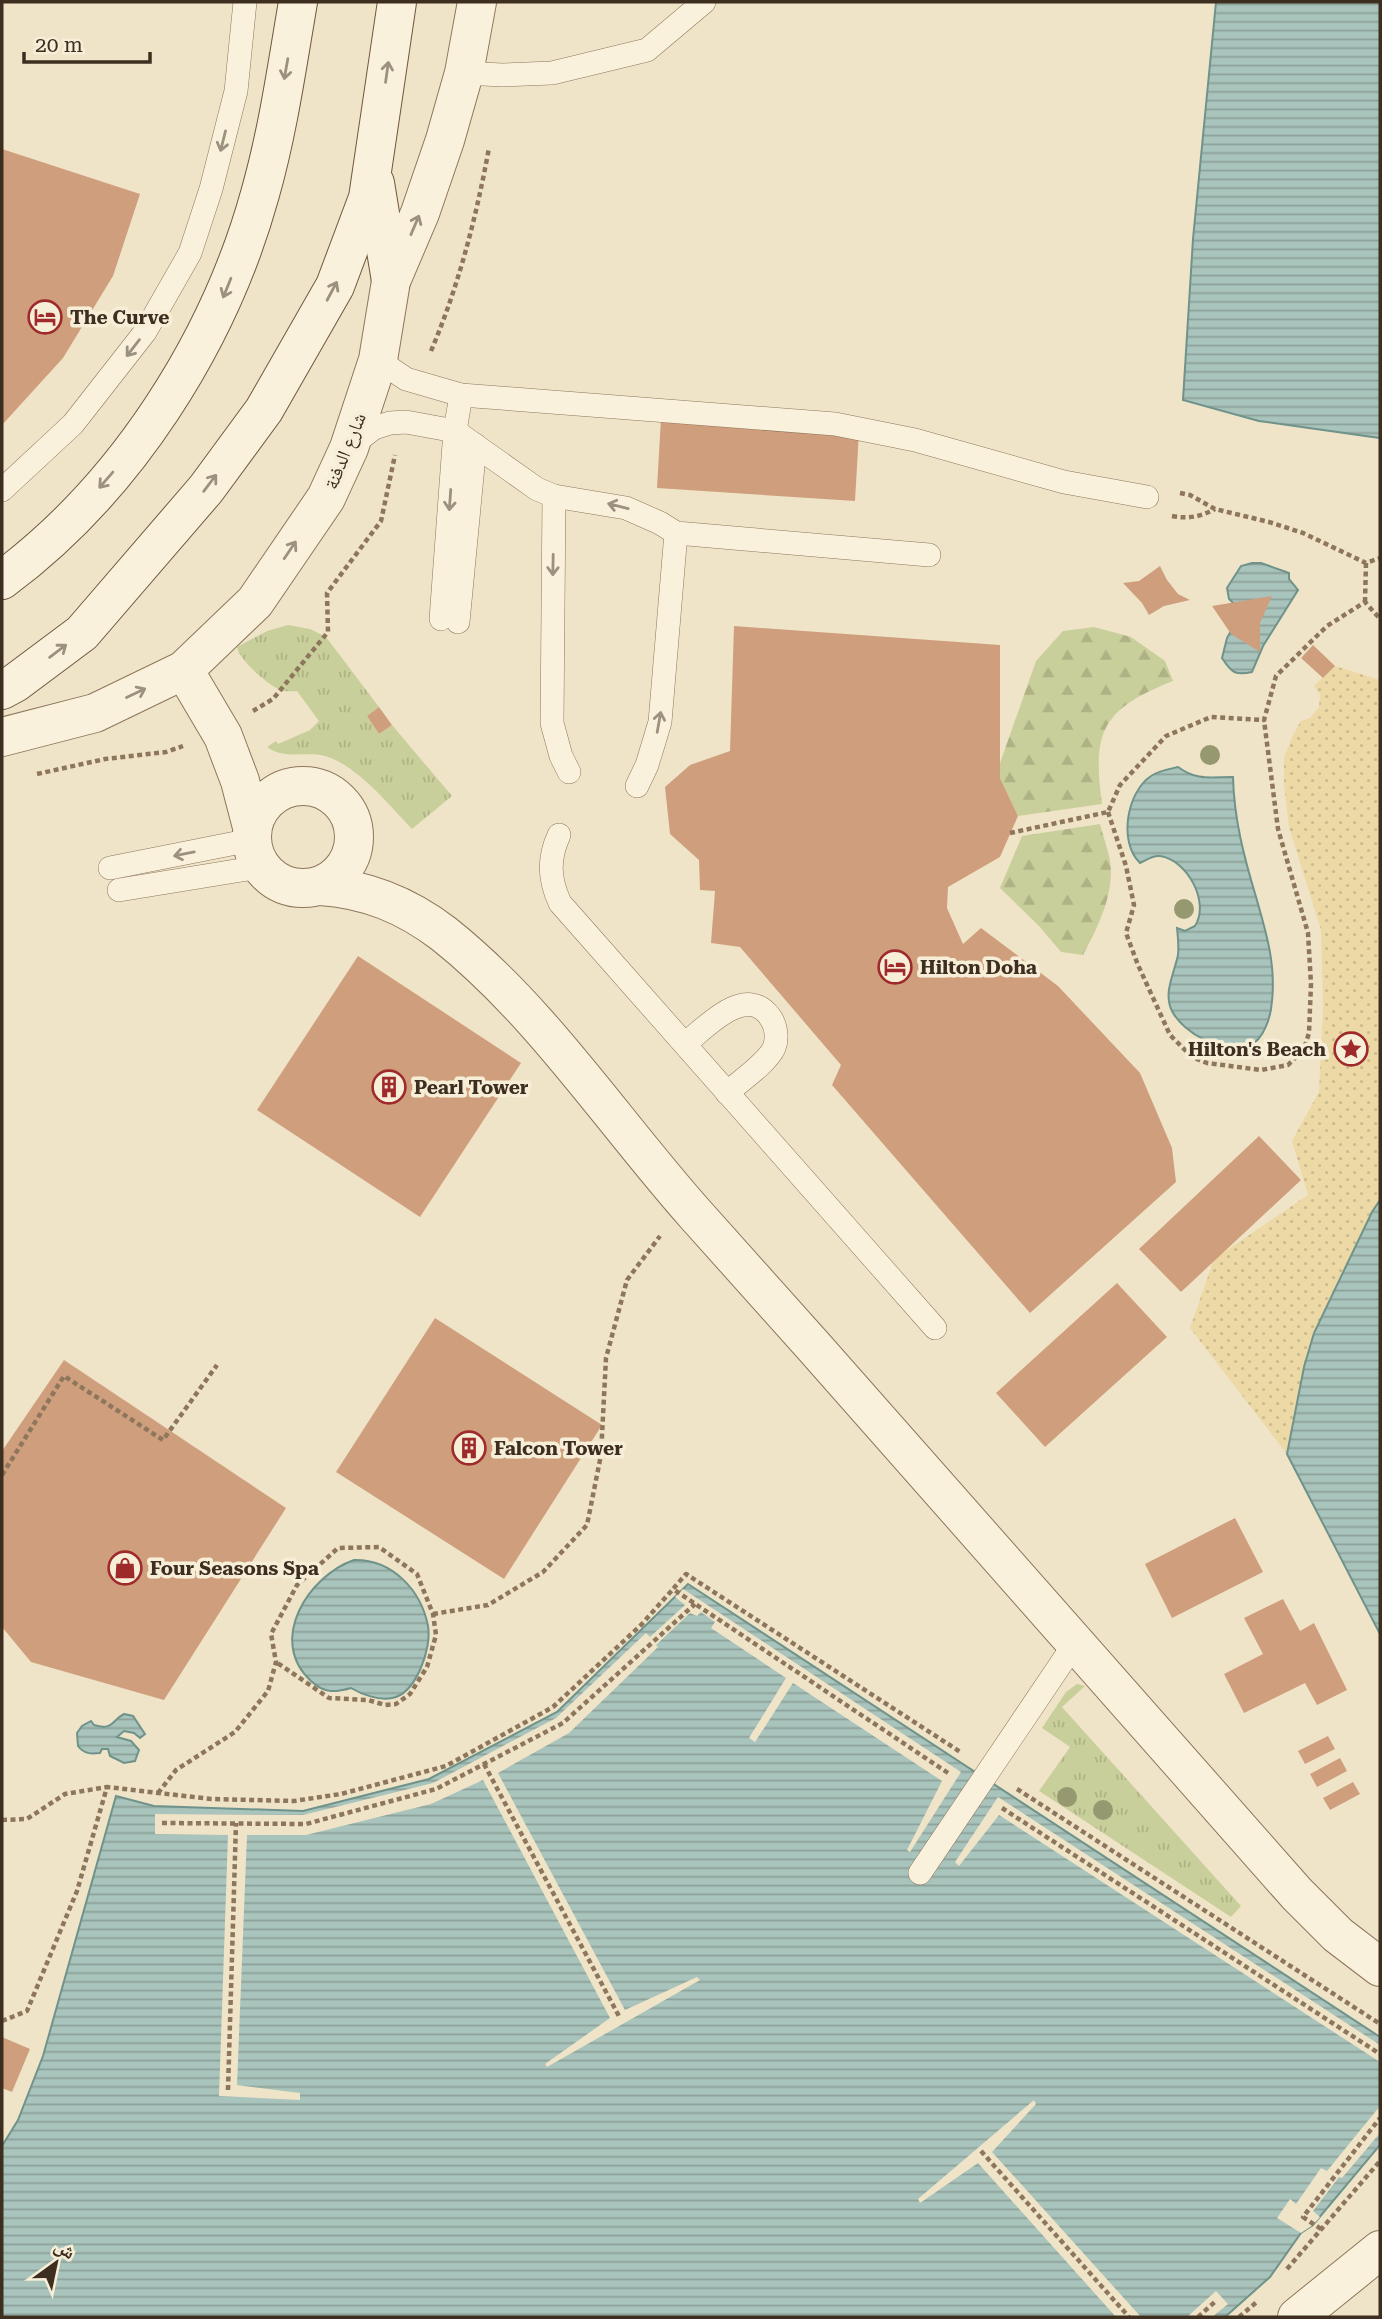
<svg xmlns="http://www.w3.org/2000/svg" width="1382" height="2319" viewBox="0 0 1382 2319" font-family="'Roboto Serif','Noto Naskh Arabic',serif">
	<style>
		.grass { fill: url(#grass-tufts) }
		.forest { fill: url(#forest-firs) }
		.sand { fill: url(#sand-dots) }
		.water { fill: url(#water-rules); stroke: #6f938a; stroke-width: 2 }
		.pier { fill: #f0e4c8 }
		.building { fill: #cf9f7d }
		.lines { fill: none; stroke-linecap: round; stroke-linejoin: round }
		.service-casing { stroke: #8d765c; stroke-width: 24 }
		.minor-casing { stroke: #8d765c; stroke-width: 40 }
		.secondary-casing { stroke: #6f573f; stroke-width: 40 }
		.path { stroke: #8d765c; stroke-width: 4.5; stroke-dasharray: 5 3.5; stroke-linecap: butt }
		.service { stroke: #faf1dc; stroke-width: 23 }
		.minor { stroke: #faf1dc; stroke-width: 38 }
		.secondary { stroke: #faf1dc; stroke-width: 38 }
		.tree { fill: #96986f }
		.oneway { stroke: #9c907e }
		.labels { text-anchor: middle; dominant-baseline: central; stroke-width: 7; stroke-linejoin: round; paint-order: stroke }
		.poi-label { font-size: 19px; font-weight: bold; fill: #3d2e20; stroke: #f7eed8; text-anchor: start }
		.street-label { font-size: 19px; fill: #3d2e20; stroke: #f7eed8 }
	</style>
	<defs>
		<pattern id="grass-tufts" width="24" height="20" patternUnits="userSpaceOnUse" patternTransform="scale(1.75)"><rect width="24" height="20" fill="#c9cf9b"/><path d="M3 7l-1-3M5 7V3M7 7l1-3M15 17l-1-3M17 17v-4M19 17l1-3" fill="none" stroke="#aeb285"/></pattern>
		<pattern id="forest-firs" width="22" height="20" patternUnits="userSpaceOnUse" patternTransform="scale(1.75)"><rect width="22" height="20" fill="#c9cf9b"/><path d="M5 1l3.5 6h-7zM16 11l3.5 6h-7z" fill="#aeb285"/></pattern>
		<pattern id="sand-dots" width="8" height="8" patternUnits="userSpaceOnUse" patternTransform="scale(1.75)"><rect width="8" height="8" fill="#ecd9a5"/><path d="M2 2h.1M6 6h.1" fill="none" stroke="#cbbb8e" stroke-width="1.8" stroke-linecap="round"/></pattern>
		<pattern id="water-rules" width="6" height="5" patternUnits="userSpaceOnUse" patternTransform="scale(1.75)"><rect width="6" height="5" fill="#a9c4bc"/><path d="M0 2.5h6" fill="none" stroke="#8ba098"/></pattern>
	</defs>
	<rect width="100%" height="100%" fill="#f0e4c8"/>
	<g class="grass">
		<path d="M288,625L310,629L326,637L379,707L367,716L379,734L392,725L452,796L412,829C389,805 357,765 325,756C304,751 285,760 267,747L276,741L278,744L310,730L319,721L297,691C292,691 285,692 280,690C268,685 239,660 237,647L267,631Z"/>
		<path d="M1077,1684L1085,1686L1062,1707L1241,1906L1231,1917L1039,1791L1070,1747L1042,1728L1066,1692Z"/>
	</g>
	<g class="forest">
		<path d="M1094,627L1131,637L1165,661L1173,681C1102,709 1092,731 1102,804L1018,816L1000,778V763L1036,661L1063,631Z"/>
		<path d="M1100,824C1103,836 1108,849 1110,861C1115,893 1098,927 1083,955L1061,952L1039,926L1000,888L1022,836Z"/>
	</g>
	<path class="sand" d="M1335,666L1380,680V1200L1372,1212L1314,1333L1304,1367L1287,1454L1190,1328L1214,1259L1308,1195L1292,1141L1319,1092L1323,1006L1321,930L1289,827L1284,784V758L1292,737L1301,721L1310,718L1319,707L1320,694L1314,686Z"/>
	<g class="water">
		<path d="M1216,2H1380V438L1259,421L1183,400L1193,239Z"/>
		<path d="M1252,563H1261L1289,573V579L1298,590L1263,646L1252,672C1235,676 1231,672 1222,658L1227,638L1242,611L1229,599L1227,588L1241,566Z"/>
		<path d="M1178,767C1197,781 1210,777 1233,777C1234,819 1244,857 1256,897C1266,932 1276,964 1272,1001C1271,1016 1264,1040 1249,1046C1225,1056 1183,1033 1172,1011C1163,993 1174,974 1178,955C1179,946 1178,937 1177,928L1185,931L1195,926C1210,903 1188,860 1160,856C1152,855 1147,860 1140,863C1118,842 1127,792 1151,776C1158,771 1169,769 1178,767Z"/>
		<path d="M1380,1200V1634L1287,1454L1304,1367L1314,1333L1372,1212Z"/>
		<path d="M354,1560C392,1559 421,1590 428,1626C432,1648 416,1694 392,1698C379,1701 361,1694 351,1688C334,1693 324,1693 311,1681C267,1641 308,1576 354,1560Z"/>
		<path d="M688,1584L1380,2037V2145L1313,2225L1301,2233L1270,2277L1225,2317H2V2146L18,2120L43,2056L116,1796L154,1806L303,1811L429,1779L557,1712Z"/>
		<path d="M124,1714L133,1716L145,1734L140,1738L134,1733L124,1731L117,1737L131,1741L139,1750L135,1761L124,1763L110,1756L108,1749H102L100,1753C91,1754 84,1754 78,1746L77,1733L82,1726L91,1721L94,1725C113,1731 112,1720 124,1714Z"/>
	</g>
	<g class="pier">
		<path d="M683,1589L961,1772L910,1852L907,1850L942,1781L793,1683L755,1742L749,1738L786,1678L711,1628L715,1622L701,1612L697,1616L690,1613L656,1645L658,1647L569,1733L498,1773L625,2010L697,1977L700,1980L547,2067L545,2064L610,2018L483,1780L431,1804L306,1835H247L237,2085L300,2093V2100L219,2096L228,1835L155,1834V1814L303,1815L433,1783L556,1718L646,1633L650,1637L685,1605L675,1597Z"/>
		<path d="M998,1797L1380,2045V2062L999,1815L959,1866L955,1862Z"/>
		<path d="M1034,2100L1036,2104L992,2152L1141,2317H1116L978,2163L920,2203L918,2199Z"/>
		<path d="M1380,2106V2133L1342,2178L1339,2177L1313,2211L1320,2217L1313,2225L1301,2233L1277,2218L1290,2199L1296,2204L1321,2168L1327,2171Z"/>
		<path d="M1216,2291L1228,2304L1212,2317H1187Z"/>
	</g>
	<g class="building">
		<path d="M2,149L140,194L113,276L63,358L2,425Z"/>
		<path d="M661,418L859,432L855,501L657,488Z"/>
		<path d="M1160,566L1167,580L1178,594L1190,600L1164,606L1149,615L1142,603L1123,583L1139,581Z"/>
		<path d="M1272,596L1260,623V652L1231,634L1212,606Z"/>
		<path d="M734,626L1000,645V778L1018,816L1000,857L948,887L947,908L963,944L981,928L1058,986L1140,1073L1172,1148L1176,1182L1030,1313L832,1085L841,1065L740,947L711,943L715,891L700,890L699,860L670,834L665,787L690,765L730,751Z"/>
		<path d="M1313,645L1335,666L1323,678L1301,658Z"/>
		<path d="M379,707L392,725L379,734L367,716Z"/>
		<path d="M358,956L521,1063L420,1217L257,1110Z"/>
		<path d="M1259,1136L1301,1180L1181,1292L1139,1249Z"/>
		<path d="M1117,1283L1167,1337L1045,1447L996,1393Z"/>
		<path d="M435,1318L602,1425L504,1579L336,1472Z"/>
		<path d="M64,1360L286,1508L164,1700L31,1662L2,1627V1451Z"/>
		<path d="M1235,1518L1263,1572L1172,1618L1145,1564Z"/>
		<path d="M1283,1599L1300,1631L1314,1623L1347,1690L1317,1705L1305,1683L1244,1713L1224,1674L1263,1654L1244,1618Z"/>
		<path d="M1328,1736L1335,1749L1305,1764L1298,1751Z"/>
		<path d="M1340,1758L1347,1771L1317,1787L1310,1774Z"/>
		<path d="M1353,1782L1360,1794L1330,1810L1323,1798Z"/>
		<path d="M2,2037L30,2049L12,2092L2,2088Z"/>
	</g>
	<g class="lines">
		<defs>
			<g id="service">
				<path d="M464,73L502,75L552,73L647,50L704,2"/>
				<path d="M378,360L406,379L461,395L835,424L915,440L1064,482L1147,497"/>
				<path d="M352,445L374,428L390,423L406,422L455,431L537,489L554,496L626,508L660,523L676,533L929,555"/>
				<path d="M2,490L73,424L145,332L190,253L211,189L236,91L245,2"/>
				<path d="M554,496L552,723L561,756L569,772"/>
				<path d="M441,619L455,431L461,395"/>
				<path d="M458,622L475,445"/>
				<path d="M637,786L647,765L660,722L676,533"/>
				<path d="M559,835C548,859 549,879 560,903L935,1328"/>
				<path d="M110,868L251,840"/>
				<path d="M119,890L260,867"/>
				<path d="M685,1044C705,1028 746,983 770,1017C776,1025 778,1038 774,1048C767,1063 740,1081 727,1093"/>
				<path d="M920,1873L1075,1643"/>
			</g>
			<g id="minor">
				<path d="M184,670L223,736L240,781L252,827"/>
				<path d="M2,737L95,713L184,670L255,602L326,498L349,448L378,360L391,281L420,213L445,140L464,73L477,2"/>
				<circle cx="303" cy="837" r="51"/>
				<path d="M320,886C367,889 406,905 444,934C541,1011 614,1123 696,1215C898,1440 1098,1667 1297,1894L1338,1935L1380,1967"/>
				<path d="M1297,2317L1380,2250"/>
			</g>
			<g id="secondary">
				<path d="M375,183L391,281"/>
				<path d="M2,580C126,488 219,342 260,194C278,131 287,66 298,2"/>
				<path d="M2,690L15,683L82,633L206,489L264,410L335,286L368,198L397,2"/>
			</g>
		</defs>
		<use href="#service" class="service-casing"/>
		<use href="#minor" class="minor-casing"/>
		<use href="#secondary" class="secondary-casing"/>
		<g class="path">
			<path d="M431,351C459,285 476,218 489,148"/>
			<path d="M1180,493L1190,495L1215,509L1269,522L1303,533L1366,563L1380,558"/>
			<path d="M1172,516C1188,519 1200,517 1215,509"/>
			<path d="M1365,602L1366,563"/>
			<path d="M253,711L273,699L328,632L327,593L381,521L395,455"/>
			<path d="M37,774L105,759L166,752L183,746"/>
			<path d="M1108,812L1126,866L1134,905L1126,933L1138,965L1170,1035L1192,1057L1207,1063L1261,1070L1288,1065L1304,1049L1309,1033L1311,984L1308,933L1278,829L1264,720"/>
			<path d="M1010,833L1108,812L1120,785L1166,736L1211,717L1264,720L1276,676L1327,626L1365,602L1380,619"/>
			<path d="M2,1475L64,1376L163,1440L217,1365"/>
			<path d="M433,1614L488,1605L543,1572L587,1525L601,1455L606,1358L627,1280L660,1236"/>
			<path d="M484,1764L620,2018"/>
			<path d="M948,1773L673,1589L686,1574L962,1753"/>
			<path d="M1017,1789L1380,2024"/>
			<path d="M158,1793L176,1770L235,1732L268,1691L276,1662L271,1634L297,1585L338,1548L379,1547L417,1574L433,1614L436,1635L427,1667L410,1694L396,1704L385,1705L368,1700L329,1698L276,1662"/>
			<path d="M1002,1808L1380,2054"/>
			<path d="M2,1820L27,1819L65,1794L107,1787"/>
			<path d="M162,1823L306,1824L436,1789L563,1723L695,1604"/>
			<path d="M2,2021L27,2011L77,1891L107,1787L211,1799L294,1801L341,1794L446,1766L553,1707L641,1625L673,1589"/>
			<path d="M228,2090L236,1823"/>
			<path d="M981,2151L1129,2317"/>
			<path d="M1321,2229L1303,2217L1380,2118"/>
			<path d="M1287,2269L1380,2161"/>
			<path d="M1198,2317L1217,2300"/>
			<path d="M1239,2317L1258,2301"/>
		</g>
		<use href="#service" class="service"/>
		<use href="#minor" class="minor"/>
		<use href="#secondary" class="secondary"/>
	</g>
	<g class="tree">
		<circle cx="1210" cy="755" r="10"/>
		<circle cx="1184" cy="909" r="10"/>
		<circle cx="1067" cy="1797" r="10"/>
		<circle cx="1103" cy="1810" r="10"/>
	</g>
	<defs><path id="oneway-shaft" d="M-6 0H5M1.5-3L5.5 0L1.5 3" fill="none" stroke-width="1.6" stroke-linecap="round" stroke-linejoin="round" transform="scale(1.75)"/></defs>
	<g class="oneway">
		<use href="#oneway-shaft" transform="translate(286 69) rotate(100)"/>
		<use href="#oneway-shaft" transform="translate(387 72) rotate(-82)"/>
		<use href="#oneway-shaft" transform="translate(223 141) rotate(104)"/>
		<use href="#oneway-shaft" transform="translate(415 225) rotate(-67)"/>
		<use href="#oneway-shaft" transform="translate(227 288) rotate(112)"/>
		<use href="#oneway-shaft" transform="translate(332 291) rotate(-62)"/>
		<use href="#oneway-shaft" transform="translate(133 348) rotate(128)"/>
		<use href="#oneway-shaft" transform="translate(106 480) rotate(131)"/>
		<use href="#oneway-shaft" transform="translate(210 483) rotate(-53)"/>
		<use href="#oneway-shaft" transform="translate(450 500) rotate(94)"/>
		<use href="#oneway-shaft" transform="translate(618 506) rotate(-166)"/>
		<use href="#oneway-shaft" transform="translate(290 550) rotate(-56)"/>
		<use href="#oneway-shaft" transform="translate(553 565) rotate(91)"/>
		<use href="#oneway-shaft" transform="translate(58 651) rotate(-37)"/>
		<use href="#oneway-shaft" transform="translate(136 693) rotate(-25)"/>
		<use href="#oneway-shaft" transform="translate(659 722) rotate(-80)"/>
		<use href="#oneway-shaft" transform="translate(184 854) rotate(169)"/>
	</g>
	<defs>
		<symbol id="hotel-ring" viewBox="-11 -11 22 22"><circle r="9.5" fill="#f7eed8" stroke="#9e2a2b" stroke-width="1.5"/><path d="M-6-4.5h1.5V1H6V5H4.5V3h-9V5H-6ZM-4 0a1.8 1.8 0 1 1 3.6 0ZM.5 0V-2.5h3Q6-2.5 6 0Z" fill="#9e2a2b"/></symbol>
		<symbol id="sight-ring" viewBox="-11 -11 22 22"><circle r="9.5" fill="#f7eed8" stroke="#9e2a2b" stroke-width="1.5"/><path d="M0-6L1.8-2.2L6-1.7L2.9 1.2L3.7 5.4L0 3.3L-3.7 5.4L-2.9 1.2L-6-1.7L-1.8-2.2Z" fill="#9e2a2b"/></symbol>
		<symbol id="building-ring" viewBox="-11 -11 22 22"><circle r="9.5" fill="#f7eed8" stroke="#9e2a2b" stroke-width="1.5"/><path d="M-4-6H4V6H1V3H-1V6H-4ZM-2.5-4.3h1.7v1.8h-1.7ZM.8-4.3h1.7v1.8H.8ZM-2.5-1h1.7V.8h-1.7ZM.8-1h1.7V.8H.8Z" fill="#9e2a2b"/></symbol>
		<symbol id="shop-ring" viewBox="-11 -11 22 22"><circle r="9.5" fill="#f7eed8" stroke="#9e2a2b" stroke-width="1.5"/><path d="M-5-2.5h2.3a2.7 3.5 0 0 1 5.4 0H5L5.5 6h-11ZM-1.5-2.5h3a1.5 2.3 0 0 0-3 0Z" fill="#9e2a2b"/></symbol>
	</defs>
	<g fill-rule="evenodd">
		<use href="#hotel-ring" x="26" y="298" width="38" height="38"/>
		<use href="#hotel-ring" x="876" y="948" width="38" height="38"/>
		<use href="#sight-ring" x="1332" y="1030" width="38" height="38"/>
		<use href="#building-ring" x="370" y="1068" width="38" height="38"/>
		<use href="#building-ring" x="450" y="1429" width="38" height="38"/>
		<use href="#shop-ring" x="106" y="1549" width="38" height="38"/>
	</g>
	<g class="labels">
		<g class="poi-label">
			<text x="70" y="317">The Curve</text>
			<text x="920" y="967">Hilton Doha</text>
			<text x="1326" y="1049" text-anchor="end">Hilton's Beach</text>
			<text x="414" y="1087">Pearl Tower</text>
			<text x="494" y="1448">Falcon Tower</text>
			<text x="150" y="1568">Four Seasons Spa</text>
		</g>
		<g class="street-label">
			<text transform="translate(345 451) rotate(-68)">شارع الدفنة</text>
		</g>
	</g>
	<rect width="1382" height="2319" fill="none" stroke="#3d2e20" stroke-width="7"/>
	<g transform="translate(56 2263) rotate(33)" stroke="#f7eed8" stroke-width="5" paint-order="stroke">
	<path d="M0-5L12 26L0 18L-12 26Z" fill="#3d2e20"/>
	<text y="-10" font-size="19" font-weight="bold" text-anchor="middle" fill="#3d2e20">ش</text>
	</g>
	<path d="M24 52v10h126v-10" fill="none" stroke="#3d2e20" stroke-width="3.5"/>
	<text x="35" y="52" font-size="21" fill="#3d2e20" stroke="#f7eed8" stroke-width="5" paint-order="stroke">20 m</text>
</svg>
